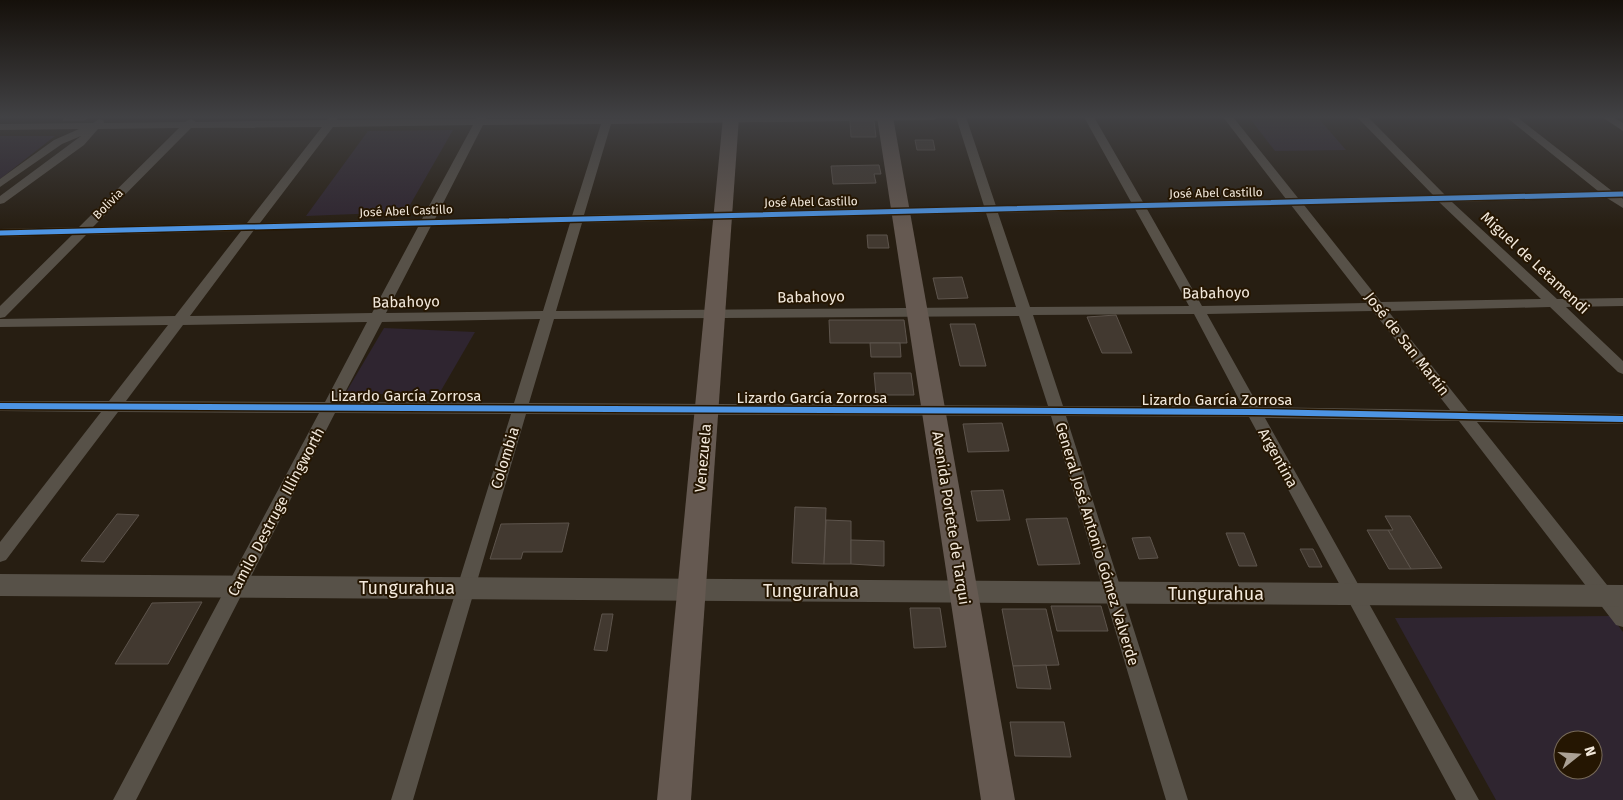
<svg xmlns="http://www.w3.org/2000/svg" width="1623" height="800" viewBox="0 0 1623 800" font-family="'Fira Sans',sans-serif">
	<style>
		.education { fill: #2f2530; fill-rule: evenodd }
		.building { fill: #423930; stroke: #5d544c }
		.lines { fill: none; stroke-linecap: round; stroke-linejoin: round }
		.street { fill: #575148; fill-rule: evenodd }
		.secondary { fill: #575148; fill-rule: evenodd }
		.primary { fill: #655951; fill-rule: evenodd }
		.cycleway-far1-casing { stroke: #251602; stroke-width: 8 }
		.cycleway-casing { stroke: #251602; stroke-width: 9 }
		.cycleway-far1 { stroke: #4d94e3; stroke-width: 5 }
		.cycleway { stroke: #4d94e3; stroke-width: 6 }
		.labels { text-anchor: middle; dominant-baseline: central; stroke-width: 4; stroke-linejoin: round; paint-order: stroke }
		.far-street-label { font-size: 12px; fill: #f2e8db; stroke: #251602 }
		.street-label { font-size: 15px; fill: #f2e8db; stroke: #251602 }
		.near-street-label { font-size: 18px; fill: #f2e8db; stroke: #251602 }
	</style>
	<rect width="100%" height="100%" fill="#271e12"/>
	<g class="education">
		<path d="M1251,120H1320L1346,150L1275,151Z"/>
		<path d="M453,130L406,212L306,216L368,131Z"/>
		<path d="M0,136H55L0,179Z"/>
		<path d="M384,328L475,332L439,394H345Z"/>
		<path d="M1611,616L1623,632V800H1496L1395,618ZM1563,740H1593V770H1563Z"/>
	</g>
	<g class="building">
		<path d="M67,117H89L84,120H63Z"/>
		<path d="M850,121H874L876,137H851Z"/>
		<path d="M915,140H933L935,150H917Z"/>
		<path d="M879,165L881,174H874L876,183L833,184L831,166Z"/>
		<path d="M867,235H887L889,248H868Z"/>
		<path d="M962,277L968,298L938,299L933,278Z"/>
		<path d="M1116,315L1132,353H1102L1087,317Z"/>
		<path d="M829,320H904L907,343H830Z"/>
		<path d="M950,324H975L986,366H960Z"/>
		<path d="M870,343H900L901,357H871Z"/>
		<path d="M874,373H911L914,395H876Z"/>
		<path d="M1002,423L1009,451L968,452L963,424Z"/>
		<path d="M1003,490L1010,520L977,521L971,491Z"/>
		<path d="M795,507L826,508L824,564L792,563Z"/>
		<path d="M117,514L139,515L104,562L81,561Z"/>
		<path d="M1385,516H1410L1442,568L1411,569L1388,530H1393Z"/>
		<path d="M1067,518L1080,564L1038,565L1026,519Z"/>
		<path d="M826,520L851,521V564H824Z"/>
		<path d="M569,523L562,552H523L521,559H490L501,524Z"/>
		<path d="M1367,530H1388L1411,569H1389Z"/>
		<path d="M1226,533H1244L1257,566H1239Z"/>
		<path d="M1150,537L1158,558L1139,559L1132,538Z"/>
		<path d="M851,540L884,541V566L851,564Z"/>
		<path d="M1300,549H1313L1322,567H1309Z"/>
		<path d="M202,602L168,664H115L152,603Z"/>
		<path d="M1051,606H1101L1108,631H1057Z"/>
		<path d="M910,608H940L946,647L914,648Z"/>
		<path d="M1002,609H1046L1059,665L1013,666Z"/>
		<path d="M602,614H613L607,651L594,650Z"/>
		<path d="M1046,665L1051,689L1017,688L1013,666Z"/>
		<path d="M1010,722H1064L1071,757L1015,756Z"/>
	</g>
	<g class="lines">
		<g class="street">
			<path d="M330,117H337V120L476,119L477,117H487L486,119L939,117L934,120L611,124L584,215L984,206L956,117H966L996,206L1131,202L1084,117H1094L1143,202L1286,199L1223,117H1233L1298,198L1433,195L1357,117H1368L1445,195L1598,191L1506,117H1517L1612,191H1623V197H1621L1623,199V208L1607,198L1452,202L1557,299L1623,298V306L1566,307L1623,361V374L1618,372L1550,307L1388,311L1468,411L1623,414V424L1477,422L1623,605V627L1616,625L1459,421L1265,418L1479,800H1456L1249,417L1066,416L1188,800H1166L1051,416L526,414L413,800H391L511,414L335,413L136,800H113L319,413L118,412L6,560L0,562V542L101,412L0,411V401H109L168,325L0,327V319L175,316L241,231L86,235L5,317L0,318V306L72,235L0,237V229L79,227L179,128L98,129L84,145L4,203L0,204V196L81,136L62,144L0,187V179L54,140L79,129L0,130V124L93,123L99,119L103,120L104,123L185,122L191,119L196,122L327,120ZM601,124L572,216L435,219L483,125ZM473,125L422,219L260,223L333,127ZM322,127L247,223L93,227L191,128ZM1439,202L1541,299L1381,302L1304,205ZM1291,205L1367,303L1202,306L1147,209ZM1135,209L1189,306L1030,307L998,213ZM986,213L1016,307L556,311L582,223ZM570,223L543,311L386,313L431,226ZM418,227L372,313L190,316L254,230ZM1373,311L1450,410L1259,407L1207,314ZM1194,314L1243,407L1063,406L1033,315ZM1019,316L1048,406L529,403L554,319ZM540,319L514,403L340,402L382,322ZM367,322L325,402L126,401L183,325Z"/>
			<path d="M1602,117H1613L1623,123V131Z"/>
		</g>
		<path class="secondary" d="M0,574L1623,585V607L0,596Z"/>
		<g class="primary">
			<path d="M723,117H739L691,800H657Z"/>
			<path d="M877,117H893L1015,800H981Z"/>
		</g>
		<defs>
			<path id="cycleway-far1" d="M0,233L1623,194"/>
			<path id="cycleway" d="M0,406L1253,412L1623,419"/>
		</defs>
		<use href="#cycleway-far1" class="cycleway-far1-casing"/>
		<use href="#cycleway" class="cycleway-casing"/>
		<use href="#cycleway-far1" class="cycleway-far1"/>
		<use href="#cycleway" class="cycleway"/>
	</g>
	<linearGradient id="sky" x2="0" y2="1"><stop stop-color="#15100a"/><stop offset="0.51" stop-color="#414144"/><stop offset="1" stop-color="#414144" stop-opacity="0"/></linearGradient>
	<rect width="1623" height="229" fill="url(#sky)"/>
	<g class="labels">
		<g class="far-street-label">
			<text transform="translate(1216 193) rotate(-1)">José Abel Castillo</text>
			<text transform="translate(811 202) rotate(-1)">José Abel Castillo</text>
			<text transform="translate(108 204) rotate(-45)">Bolivia</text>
			<text transform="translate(406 211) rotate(-2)">José Abel Castillo</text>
		</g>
		<g class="street-label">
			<text transform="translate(1535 263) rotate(43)">Miguel de Letamendi</text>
			<text transform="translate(1216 293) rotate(-1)">Babahoyo</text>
			<text transform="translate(811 297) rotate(-1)">Babahoyo</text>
			<text transform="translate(406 302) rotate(-1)">Babahoyo</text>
			<text transform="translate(1407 344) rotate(52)">José de San Martín</text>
			<text x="406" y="396">Lizardo García Zorrosa</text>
			<text x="812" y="398">Lizardo García Zorrosa</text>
			<text x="1217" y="400">Lizardo García Zorrosa</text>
			<text transform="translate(505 458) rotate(-73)">Colombia</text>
			<text transform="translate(703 458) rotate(-85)">Venezuela</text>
			<text transform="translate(1278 458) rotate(61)">Argentina</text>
			<text transform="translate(276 512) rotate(-62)">Camilo Destruge Illingworth</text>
			<text transform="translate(951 518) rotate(81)">Avenida Portete de Tarqui</text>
			<text transform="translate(1097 544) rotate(73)">General José Antonio Gómez Valverde</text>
		</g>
		<g class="near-street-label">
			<text x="407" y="588">Tungurahua</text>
			<text x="811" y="591">Tungurahua</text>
			<text x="1216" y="594">Tungurahua</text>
		</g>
	</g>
	<g transform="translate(1578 755) rotate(73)"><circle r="24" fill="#251602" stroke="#776a59"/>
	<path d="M0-4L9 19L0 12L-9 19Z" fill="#aba195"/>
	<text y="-8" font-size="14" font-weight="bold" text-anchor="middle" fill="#f2e8db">N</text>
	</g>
</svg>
